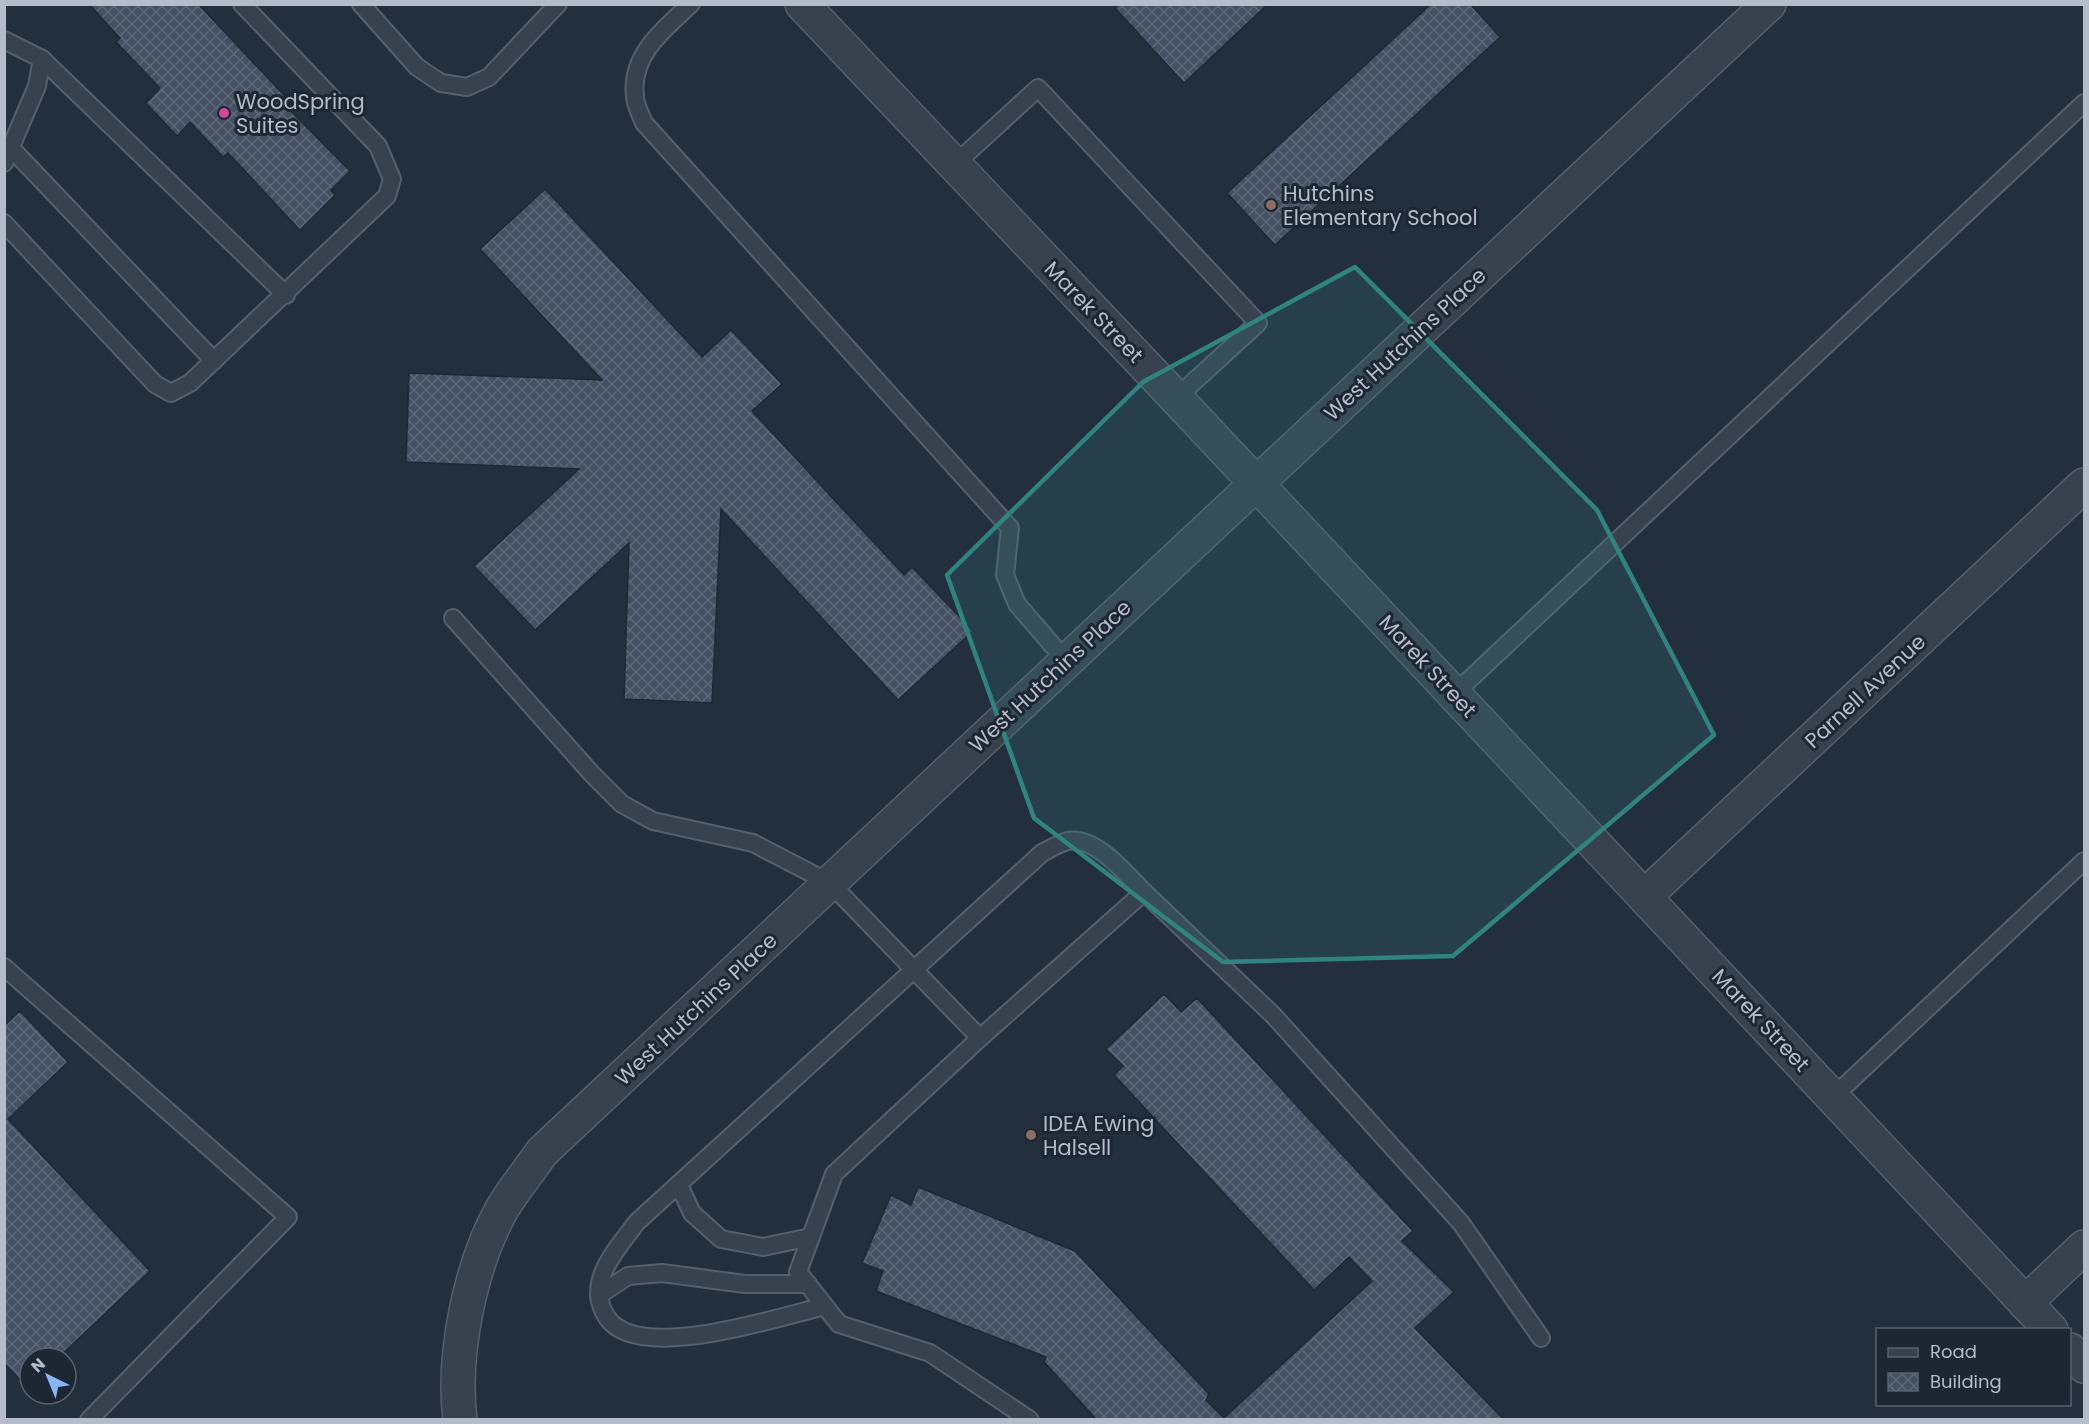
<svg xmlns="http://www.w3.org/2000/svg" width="2089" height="1424" viewBox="0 0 2089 1424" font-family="Poppins,sans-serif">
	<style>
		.building { fill: url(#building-cross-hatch); stroke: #1f2835; stroke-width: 1.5 }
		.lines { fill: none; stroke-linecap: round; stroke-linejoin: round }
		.service-casing { stroke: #565f6c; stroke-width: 20 }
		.minor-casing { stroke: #565f6c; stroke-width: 36 }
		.service { stroke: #38414e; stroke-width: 16 }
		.minor { stroke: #38414e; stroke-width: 33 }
		.marked { fill: #308480; fill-opacity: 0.2; stroke: #308480; stroke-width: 4.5; stroke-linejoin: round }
		.hotel-dot { fill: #d1479c; stroke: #1d2633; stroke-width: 2 }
		.education-dot { fill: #8d6e63; stroke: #1d2633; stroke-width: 2 }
		.labels { text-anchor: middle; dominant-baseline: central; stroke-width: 6; stroke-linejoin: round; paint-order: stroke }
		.poi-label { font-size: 21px; fill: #b4bcc9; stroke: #1d2633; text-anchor: start }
		.street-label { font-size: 21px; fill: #b4bcc9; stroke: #1d2633 }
	</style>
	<defs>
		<pattern id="building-cross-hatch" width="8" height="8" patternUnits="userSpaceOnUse" patternTransform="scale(1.5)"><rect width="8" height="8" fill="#455162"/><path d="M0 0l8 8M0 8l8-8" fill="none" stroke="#5d6877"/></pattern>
	</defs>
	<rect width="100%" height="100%" fill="#242f3e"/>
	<g class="building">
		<path d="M89,4H198L284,95L282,102L350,171L331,190L335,195L300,230L228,153L223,157L190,122L177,136L146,103L160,88L116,42L120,38Z"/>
		<path d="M1119,4H1268L1184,83L1115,8Z"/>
		<path d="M1431,4H1470L1500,37L1275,245L1227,193Z"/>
		<path d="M545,189L702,357L731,330L782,384L752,411L904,575L912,567L973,631L898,700L721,509L712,703L624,699L629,543L535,630L474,566L579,469L406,462L409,373L602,380L480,249Z"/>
		<path d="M1164,994L1181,1012L1197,998L1413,1231L1402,1241L1454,1292L1415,1328L1504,1420H1097L1044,1362L1046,1357L876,1291L883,1271L862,1263L891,1195L911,1205L918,1187L1075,1251L1209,1394L1206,1400L1224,1418L1372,1281L1349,1257L1314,1290L1114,1075L1123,1066L1106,1049Z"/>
		<path d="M20,1011L68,1062L8,1119L150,1271L58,1358H30V1384L27,1387L4,1363V1026Z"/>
	</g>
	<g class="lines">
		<defs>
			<g id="service">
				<path d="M361,4L417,67L441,83L467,87L489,77L558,4"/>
				<path d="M691,4C664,29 630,55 635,96C635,105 641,115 644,123L1010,528L1005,575L1017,604L1066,661"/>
				<path d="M4,40L42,59L37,86L4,163"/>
				<path d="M42,59L286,295"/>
				<path d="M10,147L214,361"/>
				<path d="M954,165L1038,88L1258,323L1176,398"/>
				<path d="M4,223L155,384L171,393L190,383L387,196L392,179L378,146L242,4"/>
				<path d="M453,618L592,774L622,804L653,821L753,843L830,883L980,1038"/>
				<path d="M1454,694L2084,103"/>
				<path d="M4,967L288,1217L89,1420"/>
				<path d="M1833,1097L2084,861"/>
				<path d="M679,1185L692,1213L721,1239L763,1247L811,1237"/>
				<path d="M599,1295L628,1276L662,1273L745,1284H808"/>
				<path d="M825,1306C778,1317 641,1363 608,1319C583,1284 616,1250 637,1222L1042,853C1050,849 1059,843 1068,841C1095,835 1127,875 1144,892"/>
				<path d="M1030,1420L930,1353L839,1324L798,1272L834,1174L980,1038L1144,892L1273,1015L1461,1223L1541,1338"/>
			</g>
			<g id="minor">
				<path d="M802,4L1176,398L2051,1330"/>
				<path d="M1645,896L2084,485"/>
				<path d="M2025,1303L2084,1247"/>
				<path d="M2070,1350L2084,1366"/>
				<path d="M460,1420C452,1355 470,1266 502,1209C514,1189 529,1171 542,1152L1769,4"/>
			</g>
		</defs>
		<use href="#service" class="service-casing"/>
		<use href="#minor" class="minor-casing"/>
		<use href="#service" class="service"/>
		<use href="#minor" class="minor"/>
	</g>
	<path class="marked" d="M1355,267L1597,510L1714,735L1453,956L1223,962L1034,818L947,575L1143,382Z"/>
	<circle class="hotel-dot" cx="224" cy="113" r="6"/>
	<g class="education-dot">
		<circle cx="1271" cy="205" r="6"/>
		<circle cx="1031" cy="1135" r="6"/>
	</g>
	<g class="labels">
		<g class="poi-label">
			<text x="236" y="101">WoodSpring<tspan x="236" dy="24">Suites</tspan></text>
			<text x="1283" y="193">Hutchins<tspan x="1283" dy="24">Elementary School</tspan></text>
			<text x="1043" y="1123">IDEA Ewing<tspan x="1043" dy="24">Halsell</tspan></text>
		</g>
		<g class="street-label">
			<text transform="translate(1094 312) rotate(46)">Marek Street</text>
			<text transform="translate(1405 344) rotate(-43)">West Hutchins Place</text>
			<text transform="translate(1428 666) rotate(47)">Marek Street</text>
			<text transform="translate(1050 676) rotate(-43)">West Hutchins Place</text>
			<text transform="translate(1865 691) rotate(-43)">Parnell Avenue</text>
			<text transform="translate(696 1009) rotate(-43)">West Hutchins Place</text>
			<text transform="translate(1761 1020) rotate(47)">Marek Street</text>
		</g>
	</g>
	<rect width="2089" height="1424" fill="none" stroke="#b4bcc9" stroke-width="12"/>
	<rect x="1876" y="1328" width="195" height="78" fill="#1d2633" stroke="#59626f" stroke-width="1.5"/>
	<rect x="1888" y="1348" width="30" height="9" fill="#38414e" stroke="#59626f" stroke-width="1.5"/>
	<text x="1930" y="1358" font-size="18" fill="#b4bcc9">Road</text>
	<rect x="1888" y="1373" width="30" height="18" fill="url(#building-cross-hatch)" stroke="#59626f" stroke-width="1.5"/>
	<text x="1930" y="1388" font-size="18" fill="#b4bcc9">Building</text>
	<g transform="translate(48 1376) rotate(317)"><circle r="28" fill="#1d2633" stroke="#59626f" stroke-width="1.5"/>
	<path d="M0-4.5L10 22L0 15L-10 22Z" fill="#8ab4f8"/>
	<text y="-9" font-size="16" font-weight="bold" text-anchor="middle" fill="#b4bcc9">N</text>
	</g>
</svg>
